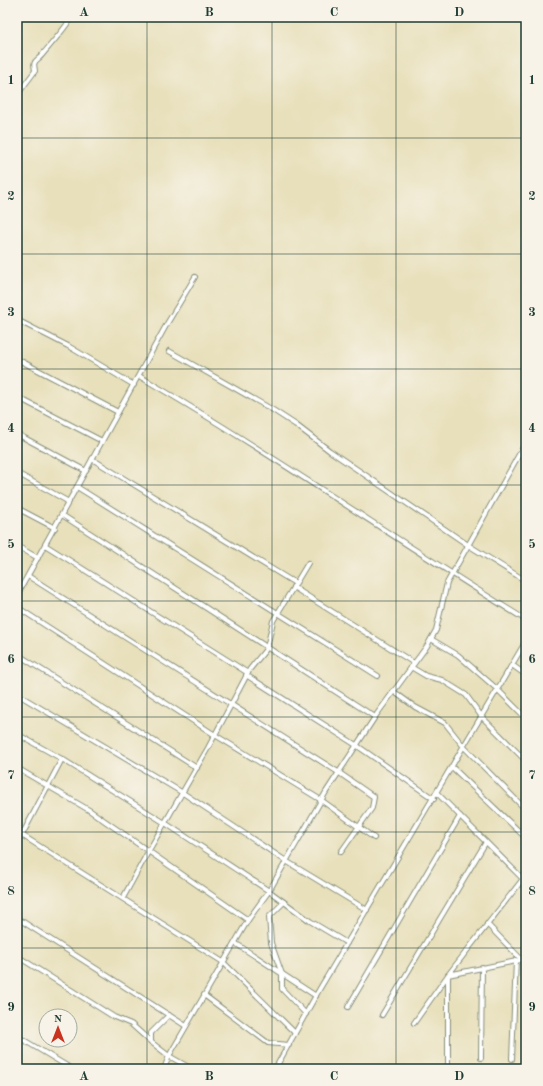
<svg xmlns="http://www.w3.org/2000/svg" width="543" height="1086" viewBox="0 0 543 1086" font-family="'Old Standard TT',serif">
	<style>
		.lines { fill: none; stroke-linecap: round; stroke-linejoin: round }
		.minor-casing { stroke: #848e78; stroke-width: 6 }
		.minor { stroke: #fff; stroke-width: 4 }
		.grid { fill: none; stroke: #1f3d34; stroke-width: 1; stroke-opacity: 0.55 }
		.neatline { fill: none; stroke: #1f3d34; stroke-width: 1.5 }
		.grid-label { font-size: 13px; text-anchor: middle; font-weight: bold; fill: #1f3d34 }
	</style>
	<rect width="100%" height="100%" fill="#f7f3e8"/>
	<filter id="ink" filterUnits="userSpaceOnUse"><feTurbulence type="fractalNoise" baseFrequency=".025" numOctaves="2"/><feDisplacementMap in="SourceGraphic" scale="8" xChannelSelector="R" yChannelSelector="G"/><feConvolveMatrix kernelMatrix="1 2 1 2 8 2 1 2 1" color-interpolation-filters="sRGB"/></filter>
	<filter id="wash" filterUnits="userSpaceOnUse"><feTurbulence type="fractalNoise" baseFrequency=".012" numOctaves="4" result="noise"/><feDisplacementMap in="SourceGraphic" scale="16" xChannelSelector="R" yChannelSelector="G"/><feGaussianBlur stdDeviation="0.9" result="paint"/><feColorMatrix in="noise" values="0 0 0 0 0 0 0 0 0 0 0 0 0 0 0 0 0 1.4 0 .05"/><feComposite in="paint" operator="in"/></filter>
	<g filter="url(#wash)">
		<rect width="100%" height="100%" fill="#e8e0bb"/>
	</g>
	<g filter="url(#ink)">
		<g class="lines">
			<defs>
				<g id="minor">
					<path d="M17,95L35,71C35,68 33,65 35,62C37,59 40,58 42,55C52,43 63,31 72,17"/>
					<path d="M17,320L68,346L134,385"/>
					<path d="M169,351L273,410L296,425L330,451L468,545L526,581"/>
					<path d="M17,359L118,412"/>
					<path d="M139,376C271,453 396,540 526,620"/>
					<path d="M17,397L102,441"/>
					<path d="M17,434L86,471"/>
					<path d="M92,459L295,583"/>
					<path d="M17,473L69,502"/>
					<path d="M77,487L378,676"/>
					<path d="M17,508L55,528"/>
					<path d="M62,515L375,717"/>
					<path d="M45,545L248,673"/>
					<path d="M17,546L38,558"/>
					<path d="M28,576L338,772L374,797L372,808L341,852"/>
					<path d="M293,587L414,663"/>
					<path d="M17,595L168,322L195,277"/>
					<path d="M17,607L215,735L321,800L374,838"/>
					<path d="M431,639L458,655L497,689L526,718"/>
					<path d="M17,654L197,768"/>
					<path d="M512,665L526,675"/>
					<path d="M411,667L426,676L442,680L466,695L482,717L526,761"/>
					<path d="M246,675L356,745L434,799"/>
					<path d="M393,691L415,707L445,723L464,747L526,810"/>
					<path d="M17,694L183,793L286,861L367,910"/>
					<path d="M17,734L62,759L165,823L269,891L310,921L347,943"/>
					<path d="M452,767L526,838"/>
					<path d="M17,768L89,810L248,920"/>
					<path d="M437,793L523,879"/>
					<path d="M17,832L223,962L295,1033"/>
					<path d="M22,835L62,759"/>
					<path d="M123,898L148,852L208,748L250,669L267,648L273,621L308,563"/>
					<path d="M284,902L269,917L271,943L282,974V989L306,1014"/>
					<path d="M17,918L186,1026"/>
					<path d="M487,924L521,959"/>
					<path d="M235,943L316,996"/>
					<path d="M17,956L114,1017L131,1024L151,1042"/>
					<path d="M204,995L268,1043L289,1045"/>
					<path d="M348,1007L460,816"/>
					<path d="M169,1015L151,1033V1042L169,1056L192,1069"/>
					<path d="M382,1015L486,842"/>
					<path d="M414,1023L448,975L526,875"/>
					<path d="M22,1039L72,1069"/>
					<path d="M481,1058L482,967"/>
					<path d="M512,1059L516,960"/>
					<path d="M448,1068V975L526,959"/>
					<path d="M164,1069L169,1056L248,920L269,891L326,792L377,714L427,646L436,630L447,583L526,442"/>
					<path d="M275,1069L319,990L526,641"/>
				</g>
			</defs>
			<use href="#minor" class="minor-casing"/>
			<use href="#minor" class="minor"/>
		</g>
	</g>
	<path class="grid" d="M147,17V1069M272,17V1069M396,17V1069M17,138H526M17,254H526M17,369H526M17,485H526M17,601H526M17,717H526M17,832H526M17,948H526"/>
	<rect width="543" height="1086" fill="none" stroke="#f7f3e8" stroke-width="44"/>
	<g transform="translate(58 1028)"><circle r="19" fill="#f7f3e8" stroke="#a1aaa0"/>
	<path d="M0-3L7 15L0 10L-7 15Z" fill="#c8321e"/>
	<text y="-6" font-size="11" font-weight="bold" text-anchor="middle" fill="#1f3d34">N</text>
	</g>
	<rect x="22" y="22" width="499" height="1042" class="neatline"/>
	<g class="grid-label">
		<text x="84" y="16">A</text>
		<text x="209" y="16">B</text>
		<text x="334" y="16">C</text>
		<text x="459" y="16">D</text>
		<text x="11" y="84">1</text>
		<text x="532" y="84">1</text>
		<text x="11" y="200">2</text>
		<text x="532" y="200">2</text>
		<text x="11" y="316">3</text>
		<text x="532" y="316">3</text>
		<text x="11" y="432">4</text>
		<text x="532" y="432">4</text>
		<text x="11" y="548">5</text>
		<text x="532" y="548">5</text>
		<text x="11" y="663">6</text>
		<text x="532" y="663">6</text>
		<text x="11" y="779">7</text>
		<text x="532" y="779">7</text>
		<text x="11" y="895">8</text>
		<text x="532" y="895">8</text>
		<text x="11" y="1011">9</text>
		<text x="532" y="1011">9</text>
		<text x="84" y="1080">A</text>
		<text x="209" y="1080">B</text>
		<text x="334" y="1080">C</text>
		<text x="459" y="1080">D</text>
	</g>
</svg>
